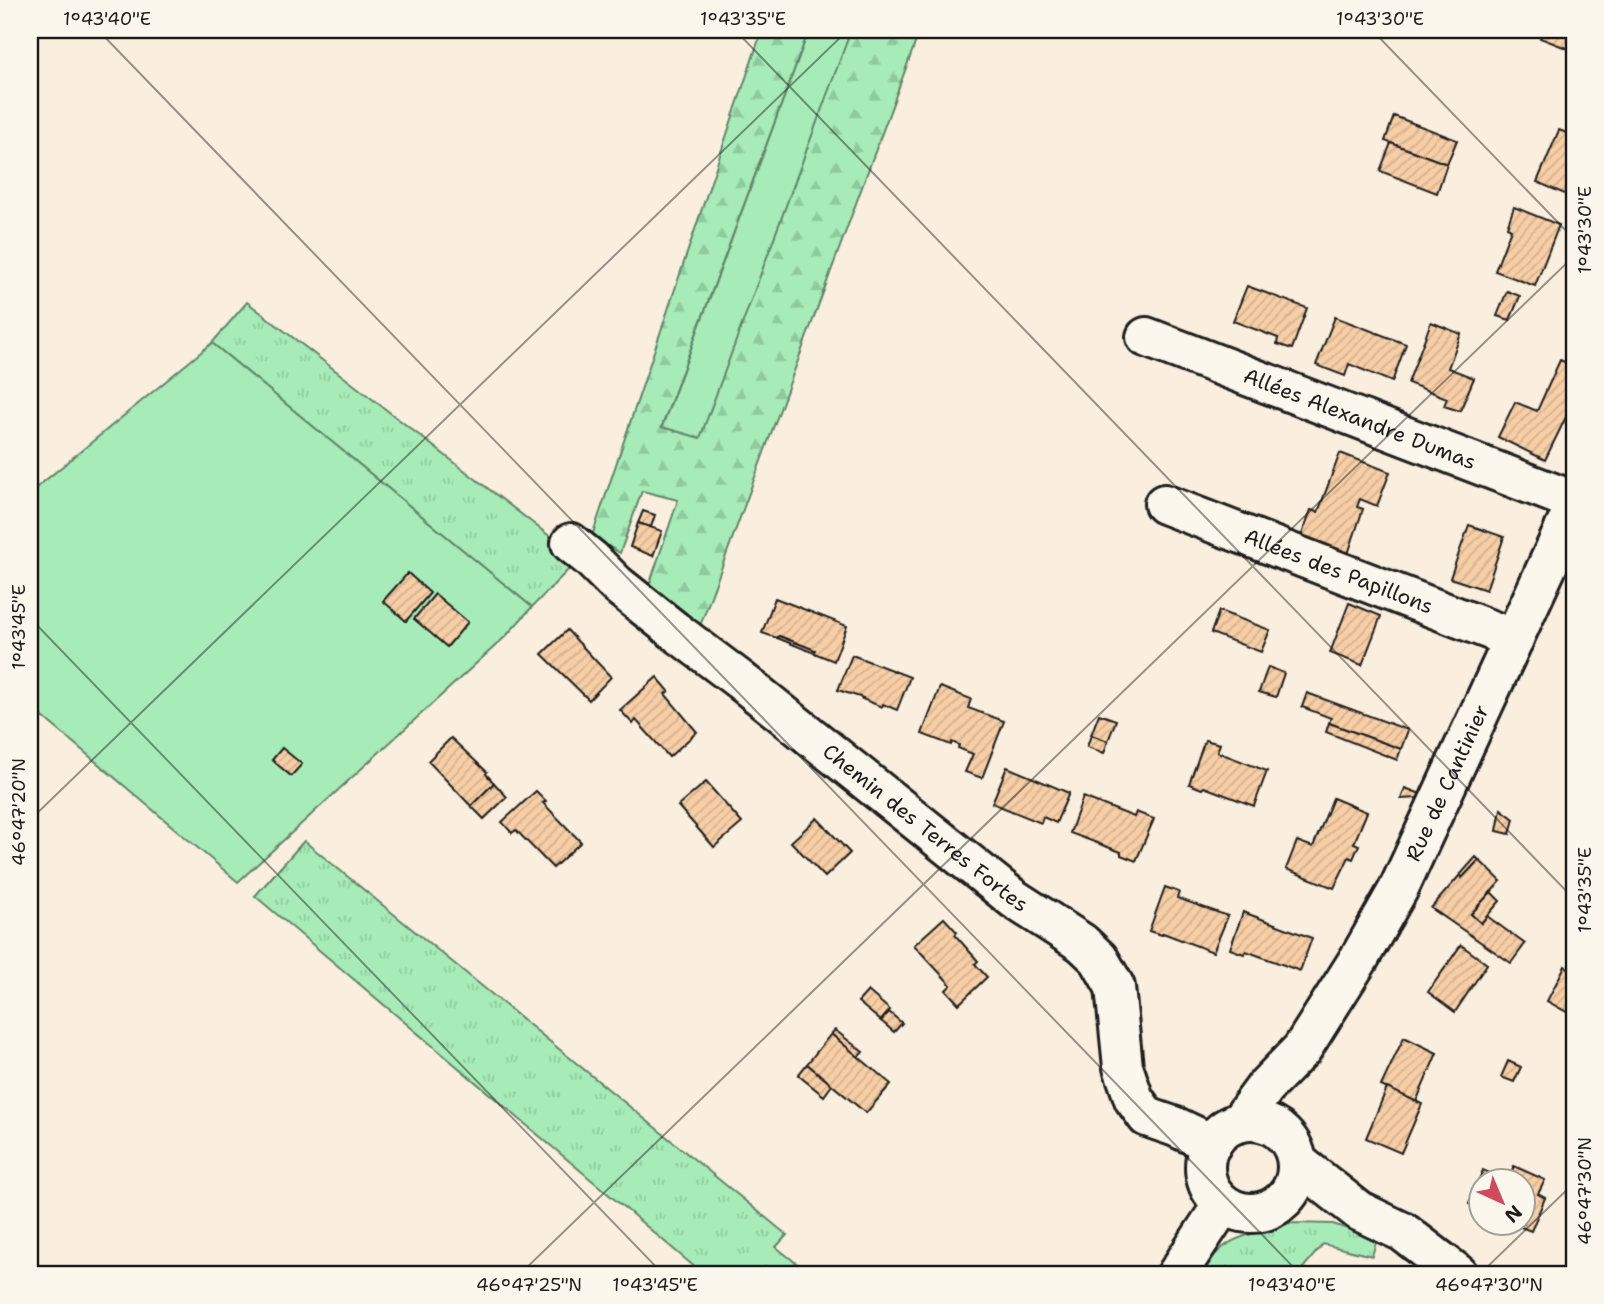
<svg xmlns="http://www.w3.org/2000/svg" width="1604" height="1304" viewBox="0 0 1604 1304" font-family="'Shantell Sans',sans-serif">
	<style>
		.grass { fill: url(#grass-tufts); stroke: #62846a; stroke-width: 2 }
		.forest { fill: url(#forest-firs); stroke: #62846a; stroke-width: 2 }
		.green { fill: #a7ecb8; stroke: #62846a; stroke-width: 2 }
		.building { fill: url(#building-hatch); stroke: #1c1c1c; stroke-width: 2 }
		.lines { fill: none; stroke-linecap: round; stroke-linejoin: round }
		.minor-casing { stroke: #1c1c1c; stroke-width: 44 }
		.minor { stroke: #fbf7ec; stroke-width: 38 }
		.ticks { fill: none; stroke: #1c1c1c; stroke-width: 2; stroke-opacity: 0.45 }
		.labels { text-anchor: middle; dominant-baseline: central; stroke-width: 5; stroke-linejoin: round; paint-order: stroke }
		.street-label { font-size: 21px; fill: #1c1c1c; stroke: #fbf7ec }
		.neatline { fill: none; stroke: #1c1c1c; stroke-width: 2.5 }
		.ticks-label { font-size: 18px; text-anchor: middle; fill: #1c1c1c }
	</style>
	<defs>
		<pattern id="grass-tufts" width="24" height="20" patternUnits="userSpaceOnUse" patternTransform="scale(1.75)"><rect width="24" height="20" fill="#a7ecb8"/><path d="M3 7l-1-3M5 7V3M7 7l1-3M15 17l-1-3M17 17v-4M19 17l1-3" fill="none" stroke="#8fca9e"/></pattern>
		<pattern id="forest-firs" width="22" height="20" patternUnits="userSpaceOnUse" patternTransform="scale(1.75)"><rect width="22" height="20" fill="#a7ecb8"/><path d="M5 1l3.5 6h-7zM16 11l3.5 6h-7z" fill="#8fca9e"/></pattern>
		<pattern id="building-hatch" width="6" height="6" patternUnits="userSpaceOnUse" patternTransform="scale(1.75)"><rect width="6" height="6" fill="#f7cea6"/><path d="M-1 1l2-2M0 6l6-6M5 7l2-2" fill="none" stroke="#d3b08e"/></pattern>
	</defs>
	<rect width="100%" height="100%" fill="#faefde"/>
	<filter id="ink" filterUnits="userSpaceOnUse"><feTurbulence type="fractalNoise" baseFrequency=".0143" numOctaves="2"/><feDisplacementMap in="SourceGraphic" scale="14" xChannelSelector="R" yChannelSelector="G"/><feConvolveMatrix kernelMatrix="1 2 1 2 8 2 1 2 1" color-interpolation-filters="sRGB"/></filter>
	<g filter="url(#ink)">
		<g class="grass">
			<path d="M247,302L574,555V564L532,607L212,343Z"/>
			<path d="M304,841L787,1235L776,1247L810,1274H703L255,896Z"/>
			<path d="M1290,1223L1333,1224L1377,1239L1372,1256L1323,1244L1298,1274H1199C1229,1232 1245,1237 1290,1223Z"/>
		</g>
		<path class="forest" d="M762,30H809L662,426L699,437L849,30H920L700,626L649,586L678,500L642,491L620,553L592,536Z"/>
		<g class="green">
			<path d="M809,30H851L700,438L662,427Z"/>
			<path d="M212,343L532,607L506,636L238,882L30,706V493Z"/>
		</g>
		<g class="building">
			<path d="M1543,30H1574V51L1540,38Z"/>
			<path d="M1394,116L1457,140L1447,164L1385,141Z"/>
			<path d="M1559,130L1574,136V198L1537,182Z"/>
			<path d="M1391,143L1447,164L1437,193L1380,171Z"/>
			<path d="M1514,207L1559,225L1535,286L1495,271L1511,229L1507,227Z"/>
			<path d="M1247,286L1307,308L1292,349L1277,344L1278,338L1233,321Z"/>
			<path d="M1507,291L1520,296L1510,320L1497,316Z"/>
			<path d="M1335,317L1406,344L1392,382L1349,364L1345,376L1316,365Z"/>
			<path d="M1431,322L1461,334L1448,368L1474,378L1460,411L1444,406L1447,398L1408,383Z"/>
			<path d="M1560,360L1574,366V408L1571,414L1568,413L1545,460L1498,437L1515,402L1537,411Z"/>
			<path d="M1340,453L1390,472L1377,506L1360,499L1357,507L1363,509L1346,560L1299,542L1311,510L1318,512Z"/>
			<path d="M643,511L655,515L651,527L638,523Z"/>
			<path d="M638,523L662,531L653,556L630,547Z"/>
			<path d="M1469,525L1504,537L1486,590L1450,578Z"/>
			<path d="M408,573L430,593L406,621L383,601Z"/>
			<path d="M435,594L468,622L447,647L414,619Z"/>
			<path d="M775,598L847,626L834,661L814,653L815,650L779,636L777,638L762,633Z"/>
			<path d="M1349,603L1381,616L1362,665L1330,653Z"/>
			<path d="M1219,611L1270,630L1261,652L1211,633Z"/>
			<path d="M567,630L611,677L589,700L542,654Z"/>
			<path d="M779,636L815,650L814,653L777,638Z"/>
			<path d="M852,655L910,677L897,710L883,704L882,707L862,699L863,698L838,690Z"/>
			<path d="M1268,667L1284,673L1276,697L1259,692Z"/>
			<path d="M657,677L669,691L665,694L697,732L669,757L636,720L633,724L620,710Z"/>
			<path d="M940,687L971,699L968,708L1004,721L982,778L965,772L973,754L958,748L959,745L952,742L951,745L922,734Z"/>
			<path d="M1307,693L1408,730L1401,749L1329,723L1331,718L1302,707Z"/>
			<path d="M1099,714L1116,720L1108,741L1091,735Z"/>
			<path d="M1329,723L1401,749L1397,760L1326,732Z"/>
			<path d="M1091,735L1108,741L1104,753L1087,747Z"/>
			<path d="M451,738L487,772L486,774L494,783L471,806L428,761Z"/>
			<path d="M1205,740L1220,744L1217,752L1267,771L1254,806L1204,787L1202,789L1189,784Z"/>
			<path d="M282,748L302,764L291,776L272,760Z"/>
			<path d="M1007,767L1069,793L1056,823L1043,817L1041,823L992,803Z"/>
			<path d="M706,782L742,823L714,847L678,806Z"/>
			<path d="M494,783L507,797L484,819L471,806Z"/>
			<path d="M1405,788L1421,794L1419,798L1401,799Z"/>
			<path d="M536,791L546,801L543,803L581,842L553,868L516,830L512,833L502,822Z"/>
			<path d="M1083,797L1134,817L1136,812L1154,819L1136,861L1121,855V852L1070,833Z"/>
			<path d="M1333,798L1367,812L1354,843L1359,845L1353,859L1349,857L1334,888L1286,869L1297,841L1313,847Z"/>
			<path d="M1501,809L1514,819L1510,834L1497,831Z"/>
			<path d="M817,818L850,853L825,877L791,842Z"/>
			<path d="M1476,857L1479,860L1462,878L1460,875Z"/>
			<path d="M1479,860L1501,881L1471,914L1481,923L1487,916L1525,944L1511,963L1431,908L1460,875L1462,878Z"/>
			<path d="M1165,887L1179,892L1177,898L1228,916L1213,952L1163,933L1162,935L1149,931Z"/>
			<path d="M1491,892L1500,901L1481,923L1471,914Z"/>
			<path d="M1243,912L1312,938L1300,971L1246,951L1244,954L1230,949Z"/>
			<path d="M944,918L957,932L955,935L978,961L975,964L987,977L959,1004L946,990L951,985L914,945Z"/>
			<path d="M1461,945L1487,964L1455,1012L1428,992Z"/>
			<path d="M1565,966L1574,972V1016L1547,1001Z"/>
			<path d="M868,991L890,1010L881,1021L858,1002Z"/>
			<path d="M889,1012L902,1023L894,1032L881,1021Z"/>
			<path d="M835,1030L863,1052L858,1057L831,1034Z"/>
			<path d="M831,1034L891,1084L866,1113L807,1064Z"/>
			<path d="M1404,1037L1437,1053L1416,1102L1381,1086Z"/>
			<path d="M1508,1061L1521,1067L1514,1082L1501,1077Z"/>
			<path d="M807,1064L832,1085L824,1096L798,1075Z"/>
			<path d="M1387,1088L1422,1104L1401,1153L1366,1138Z"/>
			<path d="M1514,1166L1545,1180L1538,1194L1545,1198L1531,1231L1513,1224H1524V1182H1482V1210L1469,1204L1483,1170L1507,1181Z"/>
		</g>
		<g class="lines">
			<defs>
				<g id="minor">
					<path id="s1" d="M1146,337L1574,501"/>
					<path id="s2" d="M1164,504L1514,639"/>
					<path id="s3" d="M571,543L591,559L616,584L675,631L740,680L1014,899L1082,943L1099,959L1115,987L1123,1067L1134,1099L1147,1117L1176,1127L1212,1144"/>
					<circle cx="1251" cy="1167" r="46"/>
					<path id="s4" d="M1239,1123L1267,1085L1302,1049L1360,957L1398,890L1574,508"/>
					<path d="M1297,1162L1359,1211L1403,1232L1458,1274"/>
					<path d="M1177,1274L1223,1204"/>
				</g>
			</defs>
			<use href="#minor" class="minor-casing"/>
			<use href="#minor" class="minor"/>
		</g>
	</g>
	<path class="ticks" d="M98,30L1300,1274M735,30L1574,899M1372,30L1574,239M30,618L663,1274M30,820L848,30M520,1274L1574,256M1480,1274L1574,1183"/>
	<g class="labels">
		<g class="street-label">
			<text stroke="none"><textPath href="#s1" startOffset="229">Allées Alexandre Dumas</textPath></text>
			<text stroke="none"><textPath href="#s2" startOffset="187">Allées des Papillons</textPath></text>
			<text stroke="none"><textPath href="#s4" startOffset="401">Rue de Cantinier</textPath></text>
			<text stroke="none"><textPath href="#s3" startOffset="455">Chemin des Terres Fortes</textPath></text>
		</g>
	</g>
	<rect width="1604" height="1304" fill="none" stroke="#fbf7ec" stroke-width="77"/>
	<g transform="translate(1502 1202) rotate(136)"><circle r="33" fill="#fbf7ec" stroke="#a29f99" stroke-width="2"/>
	<path d="M0-5L12 26L0 18L-12 26Z" fill="#d1495b"/>
	<text y="-10" font-size="19" font-weight="bold" text-anchor="middle" fill="#1c1c1c">N</text>
	</g>
	<rect x="38" y="38" width="1528" height="1228" class="neatline"/>
	<g class="ticks-label">
		<text x="107" y="25">1°43'40"E</text>
		<text x="743" y="25">1°43'35"E</text>
		<text x="1380" y="25">1°43'30"E</text>
		<text transform="translate(1585 230) rotate(-90)" y="6">1°43'30"E</text>
		<text transform="translate(19 627) rotate(-90)" y="6">1°43'45"E</text>
		<text transform="translate(19 812) rotate(-90)" y="6">46°47'20"N</text>
		<text transform="translate(1585 890) rotate(-90)" y="6">1°43'35"E</text>
		<text transform="translate(1585 1191) rotate(-90)" y="6">46°47'30"N</text>
		<text x="529" y="1291">46°47'25"N</text>
		<text x="655" y="1291">1°43'45"E</text>
		<text x="1292" y="1291">1°43'40"E</text>
		<text x="1489" y="1291">46°47'30"N</text>
	</g>
</svg>
